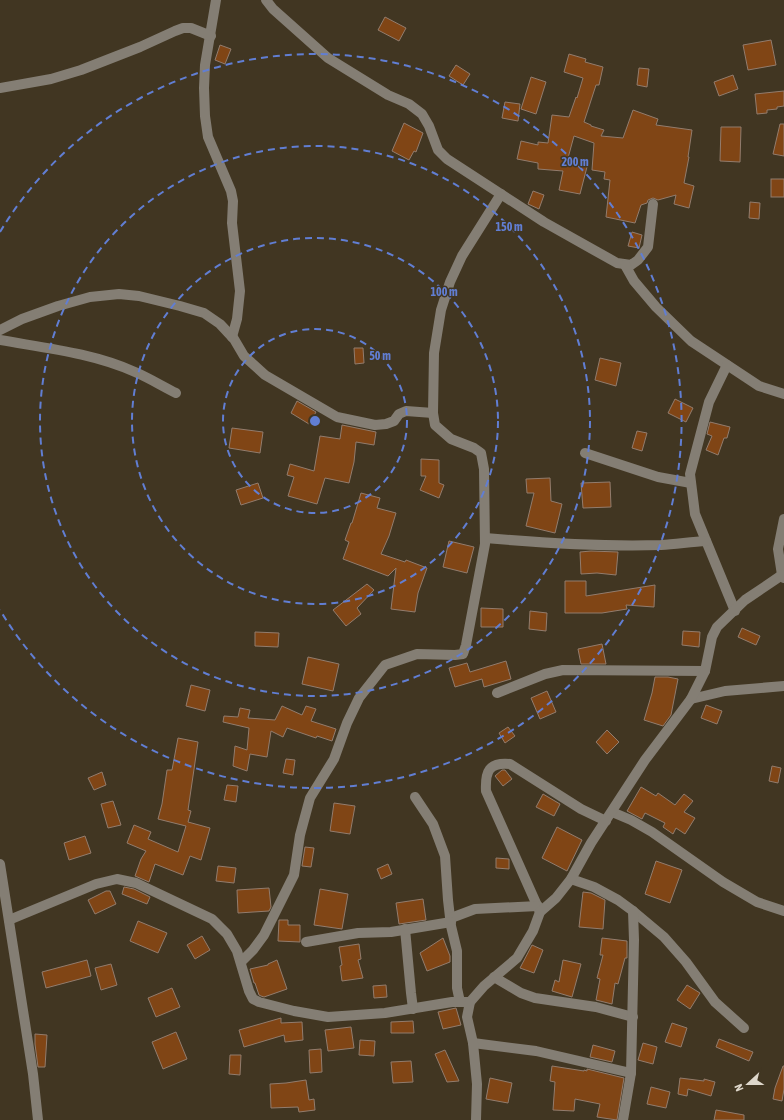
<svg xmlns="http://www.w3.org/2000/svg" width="784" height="1120" viewBox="0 0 784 1120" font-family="'Asap Condensed',sans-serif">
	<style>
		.building { fill: #804515; stroke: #927c6d }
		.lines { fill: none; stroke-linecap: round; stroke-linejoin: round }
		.minor { stroke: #847e74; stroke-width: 10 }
		.ring { fill: none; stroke: #617ed3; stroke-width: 2; stroke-dasharray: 7 5 }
		.centre { fill: #617ed3; stroke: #413622; stroke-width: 2 }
		.ring-label { font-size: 12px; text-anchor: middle; font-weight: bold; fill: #617ed3; stroke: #413622; stroke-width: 3; stroke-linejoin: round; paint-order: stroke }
	</style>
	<rect width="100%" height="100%" fill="#413622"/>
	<g class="building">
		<path d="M385,17L406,28L399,41L378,30Z"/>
		<path d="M771,40L776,65L748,70L743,45Z"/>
		<path d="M220,45L231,49L225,64L215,60Z"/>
		<path d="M569,54L586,59L585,62L603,67L599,85H596L584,122L591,125V126L604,130L601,136L623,138L633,110L658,119L656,125L692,130L688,157H689L684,183L694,186L689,208L674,204L676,195L658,200L653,198L648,200L647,203L641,205L635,223L606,217L610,180L604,179L605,172L592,170L594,143L574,136L568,158L588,163L580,194L559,190L563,171L538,169V163L517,159L521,141L538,145V142L548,143L552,115L569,117L576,97L577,98L583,78L564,72Z"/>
		<path d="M456,65L470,74L463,85L449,76Z"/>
		<path d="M639,68L649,69L647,87L637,85Z"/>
		<path d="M733,75L738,89L719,96L714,82Z"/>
		<path d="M531,77L546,82L536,114L521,109Z"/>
		<path d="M784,91V106L777,107V109L767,110V113L757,114L755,94Z"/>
		<path d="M505,102L520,104L518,121L502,118Z"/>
		<path d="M404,123L423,133L416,152L414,151L409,160L392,151Z"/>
		<path d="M780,124H784V156L773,154Z"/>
		<path d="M721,127H741L740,162L720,161Z"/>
		<rect x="771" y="179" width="13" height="18"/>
		<path d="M533,191L544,195L539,209L528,204Z"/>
		<path d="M750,202L760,203L759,219L749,218Z"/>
		<path d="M632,232L642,235L639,248L628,246Z"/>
		<path d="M354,348H363L364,363L355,364Z"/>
		<path d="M600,358L621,363L616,386L595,380Z"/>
		<path d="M675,399L693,408L686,422L668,413Z"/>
		<path d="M297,401L316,412L309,424L291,413Z"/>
		<path d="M710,422L730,427L727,438H724L718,455L706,450L712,436L707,434Z"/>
		<path d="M342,425L376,432L374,445L356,442L354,462L349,483L325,478L317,504L288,496L294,477L287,475L290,464L314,471L320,436L340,439Z"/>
		<path d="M232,428L263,432L260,453L229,448Z"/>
		<path d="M637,431L647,433L642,451L632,448Z"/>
		<path d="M421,459L439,460V483L444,485L439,498L420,490L426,476H421Z"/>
		<path d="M550,478L551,501L562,504L555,533L526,526L534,493H527L526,479Z"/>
		<path d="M610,482L611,507L583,508L581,483Z"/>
		<path d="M258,483L263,498L241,505L236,490Z"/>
		<path d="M361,493L380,498L377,508L396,513L389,536L381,554L405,562L406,560L427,568L418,593L415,612L391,609L396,568L388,576L343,559L349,542L345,540L351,523H352Z"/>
		<path d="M449,541L474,547L467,573L443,567Z"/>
		<path d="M591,551L618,552L616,575L597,573L581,574L580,552Z"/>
		<path d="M565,581H586V596L655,585L654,607L626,605L627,609L602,613H565Z"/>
		<path d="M367,584L374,590L357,608L361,614L346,626L333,610Z"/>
		<path d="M481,608L503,609V627H481Z"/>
		<path d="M530,611L547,613L546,631L529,629Z"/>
		<path d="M742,628L760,636L756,645L738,637Z"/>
		<path d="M683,631L700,632L699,647L682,645Z"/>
		<path d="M255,632L279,633L278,647L255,646Z"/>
		<path d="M602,644L606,664H581L578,649Z"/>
		<path d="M308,657L339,664L333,691L302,684Z"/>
		<path d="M506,661L511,679L484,687L482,679L455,687L449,668L467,663L470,672Z"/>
		<path d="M655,677H668L678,679L671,715L663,726L644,720L652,693Z"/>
		<path d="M191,685L210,690L205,711L186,706Z"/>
		<path d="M547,691L556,712L540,719L531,698Z"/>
		<path d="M706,705L722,711L717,724L701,718Z"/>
		<path d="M282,706L302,715L306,706L316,709L311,721L336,729L332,741L317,736L316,738L287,728L283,737L271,731L267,757L250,754L247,771L233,766L235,746L247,750L249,728L223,722L224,716L238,717L240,708L250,710L248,718L275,720Z"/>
		<path d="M508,727L515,736L505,743L499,733Z"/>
		<path d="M607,730L619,742L607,754L596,742Z"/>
		<path d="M178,738L198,742L188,810L191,811L188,822L210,828L201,860L190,856L183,875L155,864L149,882L135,876L141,859L146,851L127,843L134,825L151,832L148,839L178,852L186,826L158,819L162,804L167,770H172Z"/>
		<path d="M286,759L295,760L293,775L283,773Z"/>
		<path d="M772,766L781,768L778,783L769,781Z"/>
		<path d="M502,770H505L512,779L503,786L495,776Z"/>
		<path d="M102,772L106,785L94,790L88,778Z"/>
		<path d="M227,785L238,786L236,802L224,800Z"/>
		<path d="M641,787L656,796L658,793L675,805L684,794L693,801L684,812L695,818L685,834L676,828L673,834L663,827L665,823L645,813L642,819L627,811Z"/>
		<path d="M543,794L560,804L554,816L536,807Z"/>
		<path d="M113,801L121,825L108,828L101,804Z"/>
		<path d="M334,803L355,806L350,834L330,831Z"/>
		<path d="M557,827L582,840L567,871L542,858Z"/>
		<path d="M85,836L91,853L69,860L64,843Z"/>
		<path d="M305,847L314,848L311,867L302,866Z"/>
		<path d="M496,858L509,859V869L496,868Z"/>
		<path d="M656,861L682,870L670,903L645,894Z"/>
		<path d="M388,864L392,874L381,879L377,869Z"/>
		<path d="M218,866L236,868L234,883L216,881Z"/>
		<path d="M124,887L134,889L150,897L147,904L122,894Z"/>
		<path d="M269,888L271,907L269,911L238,913L237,890Z"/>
		<path d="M320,889L348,894L342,929L314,925Z"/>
		<path d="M106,891H110L116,904L95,914L88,900Z"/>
		<path d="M583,892L591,893L605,900L603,929L579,927Z"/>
		<path d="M423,899L426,920L399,924L396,903Z"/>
		<path d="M279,920H288V925H300V942L278,941Z"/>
		<path d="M138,921L167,933L158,953L130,941Z"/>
		<path d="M202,936L210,950L195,959L187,945Z"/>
		<path d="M443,938L450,956V962L427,971L420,953Z"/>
		<path d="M602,938L627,941V958H625L618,984L615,983L612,1004L596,1000L600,979L597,978L603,955H600Z"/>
		<path d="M359,944L361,959L358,960L363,978L342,981L340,966L342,965L339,947Z"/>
		<path d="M532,945L543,950L534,973L520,968Z"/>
		<path d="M87,960L91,976L46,988L42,972Z"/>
		<path d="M277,960L287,989L264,997L261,996L259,995L255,983H254L250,969L268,965V964Z"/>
		<path d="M563,960L581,964L572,997L552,991L555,980L559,982Z"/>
		<path d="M111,964L117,985L101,990L95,968Z"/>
		<path d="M386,985L387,997L374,998L373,986Z"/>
		<path d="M687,985L700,993L690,1009L677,1000Z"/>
		<path d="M172,988L180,1007L156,1017L148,998Z"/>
		<path d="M456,1008L461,1025L443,1029L438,1012Z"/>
		<path d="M281,1018V1023L302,1022L303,1040L285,1042L284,1035L244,1047L239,1030Z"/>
		<path d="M413,1021L414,1033H391V1022Z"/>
		<path d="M672,1023L687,1028L681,1047L665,1042Z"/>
		<path d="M351,1027L354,1048L328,1051L325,1030Z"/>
		<path d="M176,1032L187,1059L163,1069L152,1042Z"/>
		<path d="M35,1034L47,1035L45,1067H38L35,1044Z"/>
		<path d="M719,1039L753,1052L749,1061L716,1047Z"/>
		<path d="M360,1040L375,1041L374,1056L359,1055Z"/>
		<path d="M643,1043L657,1047L653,1064L638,1060Z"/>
		<path d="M593,1045L615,1051L612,1062L590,1057Z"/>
		<path d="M321,1049L322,1072L310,1073L309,1050Z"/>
		<path d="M445,1050L459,1081L447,1082L435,1054Z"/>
		<path d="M230,1055H241L240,1075L229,1074Z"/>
		<path d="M411,1061L413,1082L393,1083L391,1062Z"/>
		<path d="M552,1066L584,1071V1070L587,1071V1069L624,1078L617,1120L597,1117L600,1104L575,1099L574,1111L553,1110L555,1082L550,1081Z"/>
		<path d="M783,1066H784V1089L782,1101L773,1099L775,1088Z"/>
		<path d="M490,1078L512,1083L508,1103L486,1099Z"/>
		<path d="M680,1078L704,1081V1079L715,1082L711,1096L688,1089L687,1096L678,1094Z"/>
		<path d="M306,1080L309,1100L314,1099L315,1110L299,1112L298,1107L271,1108L270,1084L286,1083Z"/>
		<path d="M651,1087L670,1092L666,1108L647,1104Z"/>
		<path d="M716,1110L744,1115V1120H714Z"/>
	</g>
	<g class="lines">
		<g class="minor">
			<path d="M216,0L205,65L204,88L205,116L208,137L231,191L233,201L232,223L240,291L237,319L232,337"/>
			<path d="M266,0L273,9L328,58L388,95L409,104L422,114L429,126L438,150L447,159L544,222L617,263L631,265L638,260L648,247L653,204"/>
			<path d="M0,88L51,79L81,70L140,47L175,31L183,28H191L211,36"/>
			<path d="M625,265L634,281L656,307L691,341L759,386L784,394"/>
			<path d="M0,330L22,319L58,306L90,297L119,294L139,296L180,306L204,313L220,324L234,339L244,356L265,375L337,417L375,425L386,424L394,421L399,414L406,411L433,413"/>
			<path d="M0,340C45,348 93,353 135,372C149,378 162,386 176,393"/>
			<path d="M727,365L709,402L690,474L695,514L735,611"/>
			<path d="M585,453L658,477L691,483"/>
			<path d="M784,519L778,549L782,575L784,578"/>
			<path d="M485,538C543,543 602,547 661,545C676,544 691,542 706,541"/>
			<path d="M497,693L545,674L563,670L705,671"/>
			<path d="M691,699L725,691L784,686"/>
			<path d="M415,797L433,824L445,856L448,900L451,926L457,951V988L460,1002"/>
			<path d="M612,812L631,820L652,832L723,882L757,902L784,911"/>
			<path d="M0,864L33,1074L38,1120"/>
			<path d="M571,879L594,887L618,900L633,911L664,937L686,962L715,1002L744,1028"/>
			<path d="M540,912L486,791C485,771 489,762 510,764L581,809L606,821"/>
			<path d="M451,918L475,909L538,906"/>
			<path d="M9,920L96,884L117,879L136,883L212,919L227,934L237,951L249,991L253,999L259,1002L294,1011L328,1017L385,1013L452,1002H470"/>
			<path d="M405,929L411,993L413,1009"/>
			<path d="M306,942L358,933L391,932L451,922"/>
			<path d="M241,962L253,950L264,935L294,875L300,835L310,798L334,759L347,723L359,698L385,665L417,654L455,655L463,654L466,645L485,544L484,469L481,453L474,448L451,439L435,425L433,413L434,353L441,310L450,282L462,256L501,194"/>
			<path d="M494,977L521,993L535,998L596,1007L633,1017"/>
			<path d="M473,1043L536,1051L631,1073"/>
			<path d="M476,1120L477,1084L473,1043L467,1017L470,1002L484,986L517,958L533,931L540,912L556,898L571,879L591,843L645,760L691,699L705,671L712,637L717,627L745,600L782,575"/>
			<path d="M623,1120L631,1073L634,940L633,911"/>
		</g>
	</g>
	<g class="ring">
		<circle cx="315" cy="421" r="92"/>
		<circle cx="315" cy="421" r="183"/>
		<circle cx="315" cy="421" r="275"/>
		<path d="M0 232A367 367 0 1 1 0 610"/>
	</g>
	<circle cx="315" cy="421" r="6" class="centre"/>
	<g class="ring-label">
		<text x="575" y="166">200 m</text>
		<text x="509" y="231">150 m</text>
		<text x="444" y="296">100 m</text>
		<text x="380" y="360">50 m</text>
	</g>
	<g transform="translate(748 1084) rotate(248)" stroke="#413622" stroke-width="3" paint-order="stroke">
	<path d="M0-3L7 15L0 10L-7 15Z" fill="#ded7cb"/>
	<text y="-6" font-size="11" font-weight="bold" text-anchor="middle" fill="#ded7cb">N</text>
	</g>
</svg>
